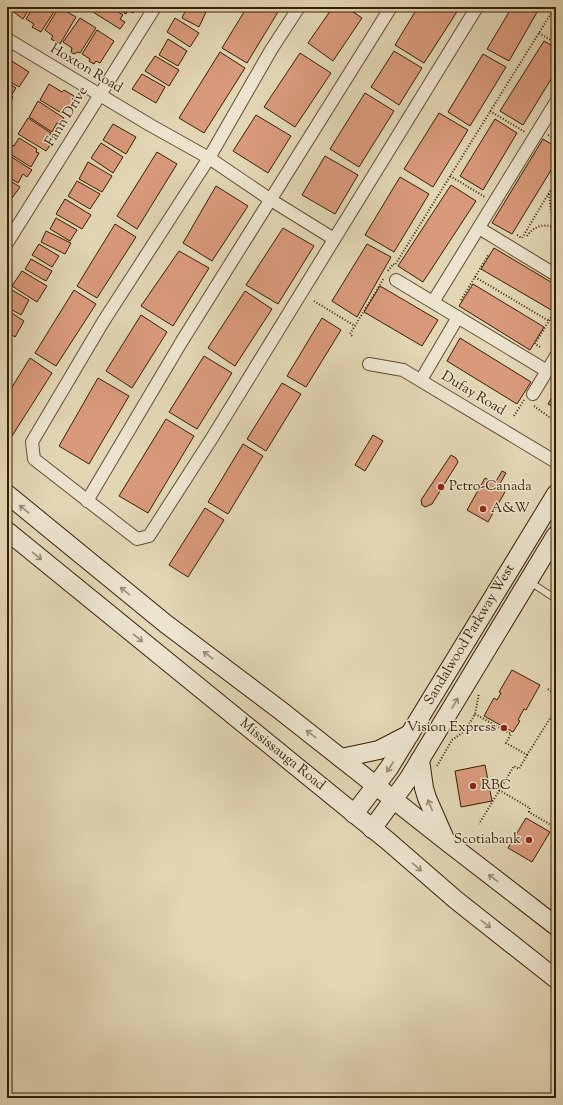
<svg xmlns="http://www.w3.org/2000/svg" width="563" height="1105" viewBox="0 0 563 1105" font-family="'Sorts Mill Goudy',serif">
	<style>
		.building { fill: #d99a7b; stroke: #371f00 }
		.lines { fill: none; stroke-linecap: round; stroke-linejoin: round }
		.service-casing { stroke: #624d2d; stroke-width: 8 }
		.minor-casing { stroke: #624d2d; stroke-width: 14 }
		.secondary-casing { stroke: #371f00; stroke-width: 20 }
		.path { stroke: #371f00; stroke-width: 2; stroke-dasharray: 1 2; stroke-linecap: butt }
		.service { stroke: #ece4cf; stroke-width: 6 }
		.minor { stroke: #ece4cf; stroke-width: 12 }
		.secondary { stroke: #ece4cf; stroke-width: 18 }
		.oneway { stroke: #9b8b72 }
		.poi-dot { fill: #8f2418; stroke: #ece4cf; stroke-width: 1.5 }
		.labels { text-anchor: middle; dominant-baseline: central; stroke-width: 3; stroke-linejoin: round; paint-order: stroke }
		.street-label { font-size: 14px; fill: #371f00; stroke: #ece4cf }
		.poi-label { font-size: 14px; fill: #371f00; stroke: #ece4cf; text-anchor: start }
	</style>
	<rect width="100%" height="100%" fill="#e2d6b5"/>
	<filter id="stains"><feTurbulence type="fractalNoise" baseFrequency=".005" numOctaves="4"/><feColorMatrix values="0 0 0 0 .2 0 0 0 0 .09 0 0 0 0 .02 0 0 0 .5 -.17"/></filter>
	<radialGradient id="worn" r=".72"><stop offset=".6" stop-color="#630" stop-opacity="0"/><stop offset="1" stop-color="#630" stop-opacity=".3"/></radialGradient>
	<g class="building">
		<path d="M7,7H30L23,19Z"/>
		<path d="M33,7H57L41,32L32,27L34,24L26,19Z"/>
		<path d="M59,7L76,17L60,44L51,39L53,36L45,30Z"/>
		<path d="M96,7H111L123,15L120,19L125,22L120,29L93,12Z"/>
		<path d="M114,7H137L133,13L128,10L126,14Z"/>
		<path d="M187,7H196L206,12L199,27L182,18Z"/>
		<path d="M247,7H281L247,63L222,48Z"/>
		<path d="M333,7H346L362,18L333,61L308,43Z"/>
		<path d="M418,7H460L424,63L395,45Z"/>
		<path d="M512,7H540L509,61L487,49Z"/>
		<path d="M80,18L96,28L80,53L78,52L74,54L71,52L72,48L63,42Z"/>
		<path d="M175,18L199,33L190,47L167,32Z"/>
		<path d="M97,30L114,41L100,63L96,61L94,64L89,61L90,59L82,54Z"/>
		<path d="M168,39L187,51L178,66L159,55Z"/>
		<path d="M544,41L556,48V71L523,125L500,111Z"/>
		<path d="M394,51L422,68L399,105L371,87Z"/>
		<path d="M220,52L245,68L204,133L179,118Z"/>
		<path d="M300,53L331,73L295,127L264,107Z"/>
		<path d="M483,54L506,67L470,126L448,112Z"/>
		<path d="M155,56L179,70L169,86L145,71Z"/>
		<path d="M7,58L29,72L19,87L7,80Z"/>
		<path d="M142,74L165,87L156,103L132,89Z"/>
		<path d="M7,82L16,88L11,96L13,97L9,105L7,104Z"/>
		<path d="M49,84L62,92L64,90L74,96L72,99L75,100L71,107L68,105L63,114L40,100Z"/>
		<path d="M365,93L394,111L359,167L330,149Z"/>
		<path d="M38,101L64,118L60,124L57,123L52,132L29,117Z"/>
		<path d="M439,113L468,130L433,187L404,169Z"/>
		<path d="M256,115L291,136L268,173L233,151Z"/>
		<path d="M28,118L51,133L46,141L51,144L46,151L18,134Z"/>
		<path d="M495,119L517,133L483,190L460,176Z"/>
		<path d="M113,124L136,137L126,154L103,140Z"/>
		<path d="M19,138L37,149L36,152L39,153L31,167L7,152L11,145L14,146Z"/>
		<path d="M543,139L556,147V162L512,234L492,223Z"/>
		<path d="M101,143L123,157L113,173L91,158Z"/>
		<path d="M157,152L177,164L137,229L117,216Z"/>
		<path d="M7,154L32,170L27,177L23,174L18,183L7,176Z"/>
		<path d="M325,156L358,175L335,214L302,195Z"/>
		<path d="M88,162L112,176L102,192L79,179Z"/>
		<path d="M400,177L429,194L394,252L365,235Z"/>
		<path d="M7,179L20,187L12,198L7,195Z"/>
		<path d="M77,181L100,194L90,209L68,196Z"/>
		<path d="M451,185L476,201L423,282L398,266Z"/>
		<path d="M216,186L248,206L212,261L183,243Z"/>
		<path d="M65,199L91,215L82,229L56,214Z"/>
		<path d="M56,218L77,230L70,241L50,229Z"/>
		<path d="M115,224L136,237L97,298L77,286Z"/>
		<path d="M283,228L314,246L278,304L246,285Z"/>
		<path d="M46,231L71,243L65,254L41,242Z"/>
		<path d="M39,244L59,256L52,267L32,255Z"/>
		<path d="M367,244L391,257L357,317L332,301Z"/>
		<path d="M494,248L556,285V306L553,311L481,269Z"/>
		<path d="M179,251L209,268L173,326L141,306Z"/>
		<path d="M31,259L52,271L46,281L25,269Z"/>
		<path d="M22,271L47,286L37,302L12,286Z"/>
		<path d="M473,284L544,327L530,350L459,306Z"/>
		<path d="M380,286L438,320L422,346L364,312Z"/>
		<path d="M12,290L29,300L21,315L7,307V299Z"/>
		<path d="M74,290L96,304L56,366L35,353Z"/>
		<path d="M245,291L272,309L235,366L208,348Z"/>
		<path d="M7,310L24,321L15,337L7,332Z"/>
		<path d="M141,315L167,332L132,388L106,371Z"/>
		<path d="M322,318L341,330L306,387L287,376Z"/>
		<path d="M460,338L531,382L517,404L447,361Z"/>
		<path d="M204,356L232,373L197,429L169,412Z"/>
		<path d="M30,358L52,373L12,436L7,433V395Z"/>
		<path d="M98,378L129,396L89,464L59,446Z"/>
		<path d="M282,383L301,394L266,451L247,439Z"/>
		<path d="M556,390V408L548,404Z"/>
		<path d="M166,419L194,436L148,513L119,496Z"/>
		<path d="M373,435L383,441L365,471L355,465Z"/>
		<path d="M243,444L263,456L228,514L208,502Z"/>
		<path d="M451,455L456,458L458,462L432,504L425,507L422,505L421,500Z"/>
		<path d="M502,471L506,473L499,485L506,490L488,522L467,510L485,478L495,483Z"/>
		<path d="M205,508L224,520L188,577L169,565Z"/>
		<path d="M512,670L540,685L526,710L524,709L518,720L520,721L513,732L484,716L494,698L497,700L501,693L499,692Z"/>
		<path d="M485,765L492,801L461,807L455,771Z"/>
		<path d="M526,818L550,832L532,862L508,848Z"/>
	</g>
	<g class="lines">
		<defs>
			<path id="service" d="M530,582L556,599"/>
			<g id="minor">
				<path d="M299,7L271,50L209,158L103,322L32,442L34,459L137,539L149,536L212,438L477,7"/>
				<path d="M7,39L150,125L209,158L271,200L334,239"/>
				<path d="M479,228L556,275"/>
				<path d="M7,243L155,7"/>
				<path d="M396,280L547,371"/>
				<path d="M433,302L556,102"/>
				<path d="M369,364L403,370L556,462"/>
				<path d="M421,380L458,317"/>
				<path d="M533,394L556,356"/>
				<path d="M87,501L182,341L391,7"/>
			</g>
			<g id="secondary">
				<path d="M7,494L166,624L280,710L446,841L556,926"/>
				<path d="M7,531L388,841L456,900L556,979"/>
				<path d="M341,758L379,750L410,734"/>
				<path d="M420,760L424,788L427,798L445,839"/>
				<path d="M354,814L389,768L556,494"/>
				<path d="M372,829L409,778L556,535"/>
			</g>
		</defs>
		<use href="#service" class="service-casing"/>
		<use href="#minor" class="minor-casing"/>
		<use href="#secondary" class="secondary-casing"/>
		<g class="path">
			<path d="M539,33L556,43"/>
			<path d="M490,111L525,132"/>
			<path d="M548,135L556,139"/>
			<path d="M450,176L485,197"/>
			<path d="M549,194L551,211L556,221"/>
			<path d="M517,235L522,238L556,181"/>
			<path d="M527,236C534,226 545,222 556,229"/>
			<path d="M388,271L393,264L395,265L555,7"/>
			<path d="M475,277L549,321"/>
			<path d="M461,300L489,254"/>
			<path d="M314,301L355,326"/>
			<path d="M352,336L350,334L384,278"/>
			<path d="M540,347L535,344L556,309"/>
			<path d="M534,406L556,422"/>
			<path d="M514,416L524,400"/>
			<path d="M552,576L556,579"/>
			<path d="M548,689L556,695"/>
			<path d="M475,714L511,734L506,743L527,755L519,769L514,766L479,824"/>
			<path d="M527,755L556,709"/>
			<path d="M437,766L452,740L465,731L475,714L479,693"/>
			<path d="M499,790L530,808L529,812L556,828"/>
		</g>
		<use href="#service" class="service"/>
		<use href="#minor" class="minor"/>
		<use href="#secondary" class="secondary"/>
	</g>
	<defs><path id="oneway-shaft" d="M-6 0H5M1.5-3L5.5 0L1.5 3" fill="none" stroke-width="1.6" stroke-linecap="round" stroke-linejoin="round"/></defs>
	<g class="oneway">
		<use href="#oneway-shaft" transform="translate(24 509) rotate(-141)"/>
		<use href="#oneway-shaft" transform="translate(37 556) rotate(39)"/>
		<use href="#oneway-shaft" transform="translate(125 591) rotate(-141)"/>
		<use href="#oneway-shaft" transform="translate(138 638) rotate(39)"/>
		<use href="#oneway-shaft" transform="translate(208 655) rotate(-143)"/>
		<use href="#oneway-shaft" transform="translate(455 703) rotate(-59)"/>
		<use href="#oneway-shaft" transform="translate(311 734) rotate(-142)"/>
		<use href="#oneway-shaft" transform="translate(390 767) rotate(123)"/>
		<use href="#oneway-shaft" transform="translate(430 805) rotate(-113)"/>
		<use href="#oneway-shaft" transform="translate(417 867) rotate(41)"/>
		<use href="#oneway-shaft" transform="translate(493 878) rotate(-143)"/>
		<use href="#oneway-shaft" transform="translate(486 924) rotate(38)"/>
	</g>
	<g class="poi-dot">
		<circle cx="441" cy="487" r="4"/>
		<circle cx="483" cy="509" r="4"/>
		<circle cx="504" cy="728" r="4"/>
		<circle cx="473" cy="786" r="4"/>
		<circle cx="529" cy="840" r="4"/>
	</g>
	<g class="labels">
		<g class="street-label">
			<text transform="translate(86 69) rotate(31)">Hoxton Road</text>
			<text transform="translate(67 117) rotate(-58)">Fann Drive</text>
			<text transform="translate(473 394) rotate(31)">Dufay Road</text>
			<text transform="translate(470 635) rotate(-59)">Sandalwood Parkway West</text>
			<text transform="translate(282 755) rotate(39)">Mississauga Road</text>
		</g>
		<g class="poi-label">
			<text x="449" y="487">Petro-Canada</text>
			<text x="491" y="509">A&amp;W</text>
			<text x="496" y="728" text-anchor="end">Vision Express</text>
			<text x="481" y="786">RBC</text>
			<text x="521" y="840" text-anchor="end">Scotiabank</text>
		</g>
	</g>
	<rect width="563" height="1105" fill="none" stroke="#e2d6b5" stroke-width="24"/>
	<rect x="8" y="8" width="547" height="1089" fill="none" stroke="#371f00" stroke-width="2"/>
	<rect x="12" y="12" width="539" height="1081" fill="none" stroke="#371f00"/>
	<rect width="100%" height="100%" filter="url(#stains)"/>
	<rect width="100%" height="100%" fill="url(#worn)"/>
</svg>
